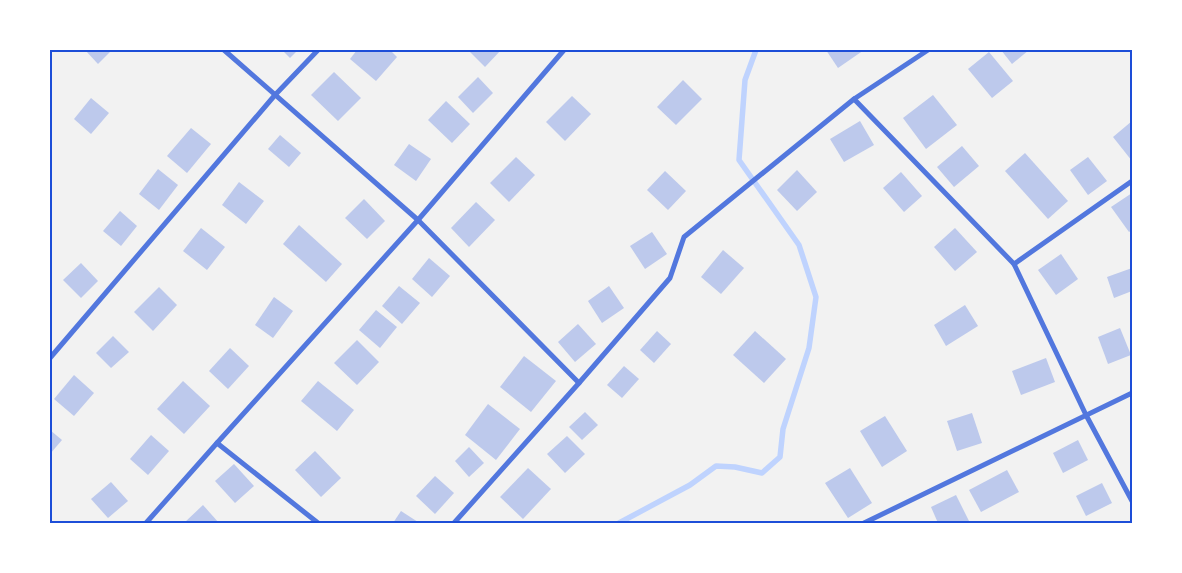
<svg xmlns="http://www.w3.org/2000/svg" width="1182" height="573" viewBox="0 0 1182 573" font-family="Helvetica,sans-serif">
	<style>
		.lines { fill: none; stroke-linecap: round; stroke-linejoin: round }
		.stream { stroke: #bfd3fe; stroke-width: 5.5 }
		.building { fill: #bdc9ec }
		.minor { stroke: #5277de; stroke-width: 5 }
		.neatline { fill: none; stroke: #1d4ed8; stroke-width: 2 }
	</style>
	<rect width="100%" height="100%" fill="#f2f2f2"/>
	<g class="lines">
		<path class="stream" d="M619,523L690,485L716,466L735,467L762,473L780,457L783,429L809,348L816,297L799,245L739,160L745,80L756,50"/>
	</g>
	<g class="building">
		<path d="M85,50H112L98,64Z"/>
		<path d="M282,50H298L290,58Z"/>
		<path d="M357,50H390L397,57L376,81L350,59Z"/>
		<path d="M468,50H501L485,67Z"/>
		<path d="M826,50H864L838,68Z"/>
		<path d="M1001,50H1029L1012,64Z"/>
		<path d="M989,52L1013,81L992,98L968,69Z"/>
		<path d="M334,72L361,98L338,121L311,95Z"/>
		<path d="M478,77L493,93L473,113L458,97Z"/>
		<path d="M683,80L702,99L676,125L657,107Z"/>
		<path d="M933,95L957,125L926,149L903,118Z"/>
		<path d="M572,96L591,114L565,141L546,122Z"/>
		<path d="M91,98L109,113L91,134L74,119Z"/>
		<path d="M446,101L470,124L452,143L428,120Z"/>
		<path d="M860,121L874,145L844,162L830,139Z"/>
		<path d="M1132,121V161L1113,137Z"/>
		<path d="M191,128L211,144L187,173L167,156Z"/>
		<path d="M280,135L301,153L289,167L268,149Z"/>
		<path d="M409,144L431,159L416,181L394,165Z"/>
		<path d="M962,146L979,166L954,187L937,167Z"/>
		<path d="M1025,153L1068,201L1048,219L1005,171Z"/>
		<path d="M516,157L535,175L509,202L490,183Z"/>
		<path d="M1088,157L1107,181L1088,195L1070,170Z"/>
		<path d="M158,169L178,185L159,210L139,194Z"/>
		<path d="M797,170L817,192L797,211L777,190Z"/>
		<path d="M665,171L686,191L668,210L647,190Z"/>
		<path d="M901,172L922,196L904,212L883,188Z"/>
		<path d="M239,182L264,201L246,224L222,205Z"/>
		<path d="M1132,193V230L1129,232L1111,207Z"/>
		<path d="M364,199L385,221L367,239L345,218Z"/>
		<path d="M476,202L495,220L469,247L451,228Z"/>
		<path d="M120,211L137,226L121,246L103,231Z"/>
		<path d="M299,225L342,264L326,282L283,244Z"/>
		<path d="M201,228L225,247L207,270L183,251Z"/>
		<path d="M955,228L977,252L955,271L934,247Z"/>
		<path d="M652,232L667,254L645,269L630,246Z"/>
		<path d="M723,250L744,268L721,294L701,277Z"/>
		<path d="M1061,254L1078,279L1056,295L1038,270Z"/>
		<path d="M429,258L450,276L432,297L412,279Z"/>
		<path d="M81,263L98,281L81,298L63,280Z"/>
		<path d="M1132,268V291L1114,298L1107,277Z"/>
		<path d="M399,286L420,303L402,324L382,306Z"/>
		<path d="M609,286L624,308L602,323L588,301Z"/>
		<path d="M159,287L177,305L153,331L134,312Z"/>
		<path d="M274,297L293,311L273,338L255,325Z"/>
		<path d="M965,305L978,326L946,346L934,325Z"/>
		<path d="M376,310L397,327L380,348L359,330Z"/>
		<path d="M578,324L596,344L575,362L558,342Z"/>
		<path d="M1120,328L1131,355L1108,364L1098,337Z"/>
		<path d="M657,331L671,344L654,363L640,350Z"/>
		<path d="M755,331L786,359L764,383L733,355Z"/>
		<path d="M113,336L129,352L111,368L96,353Z"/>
		<path d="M357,340L379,362L357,385L334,363Z"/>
		<path d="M230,348L249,366L228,389L209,371Z"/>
		<path d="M524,356L556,381L531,412L500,387Z"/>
		<path d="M1046,358L1055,382L1021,395L1012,371Z"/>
		<path d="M624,366L639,379L622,398L607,385Z"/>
		<path d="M74,375L94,393L74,416L54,399Z"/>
		<path d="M183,381L210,406L184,434L157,409Z"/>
		<path d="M318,381L354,410L337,431L301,401Z"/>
		<path d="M488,404L520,429L496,460L465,435Z"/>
		<path d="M585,412L598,425L582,440L569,427Z"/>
		<path d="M972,413L982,443L957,451L947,421Z"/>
		<path d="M885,416L907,451L882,467L860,431Z"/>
		<path d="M50,430L62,440L50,454Z"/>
		<path d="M151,435L169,451L148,475L130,459Z"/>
		<path d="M567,436L585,454L565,473L547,454Z"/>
		<path d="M1078,440L1088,460L1063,473L1053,453Z"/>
		<path d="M469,447L484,463L469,477L455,461Z"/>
		<path d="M315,451L341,478L321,497L295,470Z"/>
		<path d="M234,464L254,486L235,503L215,481Z"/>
		<path d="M528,468L551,489L523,519L500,497Z"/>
		<path d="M850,468L872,503L848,518L825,483Z"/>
		<path d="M1007,470L1019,492L981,512L969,490Z"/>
		<path d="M435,476L454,493L435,514L416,496Z"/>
		<path d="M111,482L128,501L108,518L91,499Z"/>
		<path d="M1102,483L1112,503L1086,516L1076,496Z"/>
		<path d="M956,495L970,523H938L931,507Z"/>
		<path d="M203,505L219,523H184Z"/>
		<path d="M401,511L418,522L417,523H393Z"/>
	</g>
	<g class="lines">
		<g class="minor">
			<path d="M224,50L418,220L579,383"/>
			<path d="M854,99L1014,264L1086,415L1132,501"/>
			<path d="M1014,264L1132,181"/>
			<path d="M50,358L275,95L318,50"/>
			<path d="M217,443L318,523"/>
			<path d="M146,523L217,443L418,220L564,50"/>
			<path d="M454,523L579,383L670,278L684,237L854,99L928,50"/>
			<path d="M864,523L1132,393"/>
		</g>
	</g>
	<rect width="1182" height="573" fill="none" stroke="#ffffff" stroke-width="102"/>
	<rect x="51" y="51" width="1080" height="471" class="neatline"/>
</svg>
